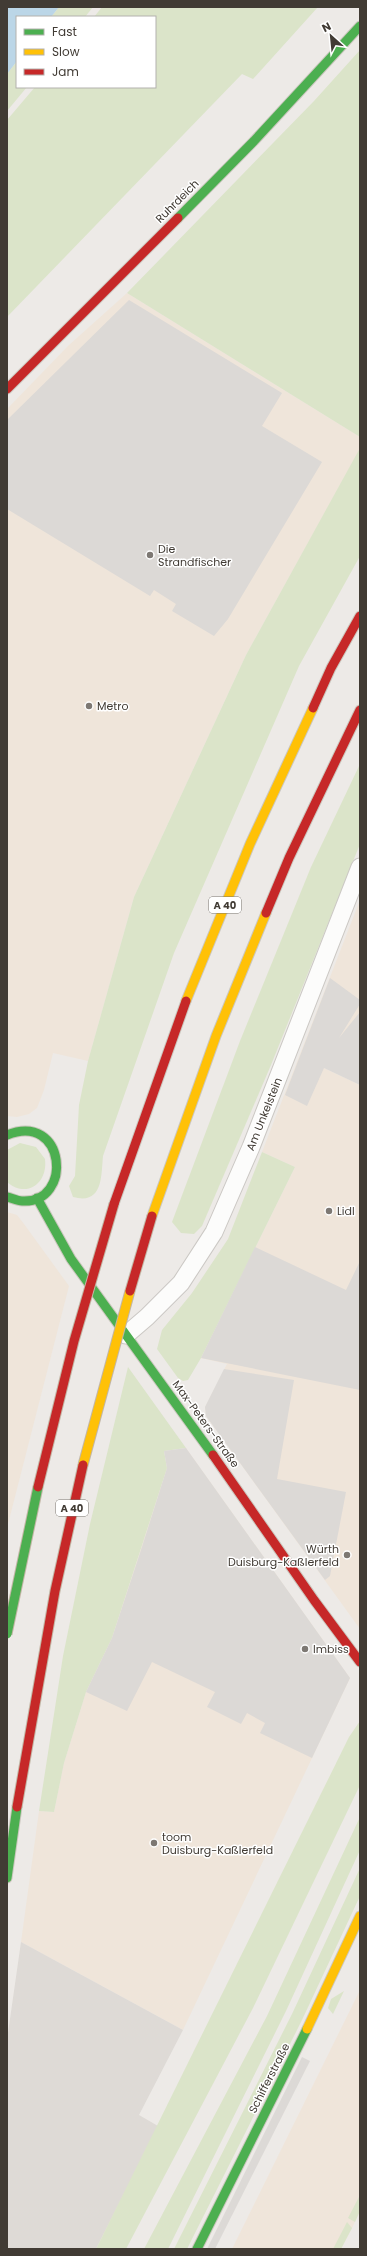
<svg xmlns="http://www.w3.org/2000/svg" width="367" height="2256" viewBox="0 0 367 2256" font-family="Poppins,sans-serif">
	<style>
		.commercial { fill: #efe5da }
		.industrial { fill: #dedad6 }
		.green { fill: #dbe4c9 }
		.parking { fill: #dcd9d6 }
		.water { fill: #bbd6e7 }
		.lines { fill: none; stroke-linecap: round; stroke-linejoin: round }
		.street-casing { stroke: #cbc8c4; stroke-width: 19 }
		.fast-casing { stroke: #cbc7be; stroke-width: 11 }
		.slow-casing { stroke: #cbc7be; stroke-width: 11 }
		.jam-casing { stroke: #cbc7be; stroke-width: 11 }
		.street { stroke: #fcfcfb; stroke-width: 17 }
		.fast { stroke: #4caf50; stroke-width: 9 }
		.slow { stroke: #ffc107; stroke-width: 9 }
		.jam { stroke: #c62828; stroke-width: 9 }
		.fast-bridge-casing { stroke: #c2b6a5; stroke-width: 11; stroke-linecap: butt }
		.slow-bridge-casing { stroke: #c2b6a5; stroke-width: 11; stroke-linecap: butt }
		.jam-bridge-casing { stroke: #c2b6a5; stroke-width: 11; stroke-linecap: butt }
		.fast-bridge { stroke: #4caf50; stroke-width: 9 }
		.slow-bridge { stroke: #ffc107; stroke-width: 9 }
		.jam-bridge { stroke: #c62828; stroke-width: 9 }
		.poi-dot { fill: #7d7873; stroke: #fff; stroke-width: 1.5 }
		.labels { text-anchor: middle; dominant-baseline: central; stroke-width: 3; stroke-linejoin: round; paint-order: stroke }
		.shield { fill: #fff; stroke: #7a7671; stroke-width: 1 }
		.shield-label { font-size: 10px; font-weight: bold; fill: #413b34 }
		.street-label { font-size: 11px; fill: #413b34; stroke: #fff }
		.poi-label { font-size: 11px; fill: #413b34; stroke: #fff; text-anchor: start }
	</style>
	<rect width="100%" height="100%" fill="#edeae7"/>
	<g class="commercial">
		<path d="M127,293L360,437V449L246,655L134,897L88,1061L53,1053L44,1090L37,1108L29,1114L17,1117L7,1116V409L69,345Z"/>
		<path d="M360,900V1012L337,1043L324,1068L360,1085V1629L206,1416L205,1407L227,1364L201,1358L295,1167L262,1152Z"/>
		<path d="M7,1212L17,1215L24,1224L69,1286L7,1528Z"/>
		<path d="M186,1448L350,1678L183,2030L21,1942L39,1811L54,1812L64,1763L86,1692L112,1638L167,1468Z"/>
		<path d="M360,1990V2211L352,2228L341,2249H232Z"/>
	</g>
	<path class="industrial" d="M21,1942L183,2030L139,2115L158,2126L96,2249H7V2040Z"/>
	<g class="green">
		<path d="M59,7H93L85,17H51Z"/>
		<path d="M102,7H318L253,79L242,74L7,317V120L35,87H155V17H94Z"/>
		<path d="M360,50V437L127,293L314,101Z"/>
		<path d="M17,61V87H27L7,111V74Z"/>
		<path d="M360,448V556L299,666L174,953L103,1156C101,1177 103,1205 73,1197L69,1186L75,1176L79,1105L88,1061L134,897L246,655Z"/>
		<path d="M360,764V844L271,1065L202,1226L194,1234L181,1233L172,1222L240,1041L311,867Z"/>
		<path d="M20,1143L36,1147L45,1159C48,1183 27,1199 7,1182V1150Z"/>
		<path d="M262,1152L295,1167L201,1358L188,1380L183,1381L178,1378L157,1349L162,1330L192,1293L228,1239Z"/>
		<path d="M128,1367L186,1448L164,1451L167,1468L112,1638L86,1692L64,1763L54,1812L39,1811L63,1656L90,1524Z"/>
		<path d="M360,1721V1785L253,2008L126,2249H96L349,1737Z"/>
		<path d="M360,1817V1850L286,2011L168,2249H144L267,2016Z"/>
		<path d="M360,1868V1896L302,2020L187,2249H174L292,2014Z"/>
		<path d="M344,1991L333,2014L328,2008L331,1999Z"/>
		<path d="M360,2195V2211L355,2222L348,2218Z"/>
		<path d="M347,2222L352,2228L341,2249H333Z"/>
	</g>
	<g class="parking">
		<path d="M129,300L282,393L262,426L322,462L228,619L214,636L172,611L176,604L154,590L150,596L7,509V420Z"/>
		<path d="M330,978L360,1000V1004L339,1038L360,1012V1085L324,1068L307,1106L285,1095Z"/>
		<path d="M255,1247L346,1290L360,1261V1390L201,1358Z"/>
		<path d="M224,1369L294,1380L277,1479L346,1492L330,1576L325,1580L206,1416L205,1407Z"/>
		<path d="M186,1448L350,1678L312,1758L260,1733L265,1723L247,1713L241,1724L207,1707L215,1692L152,1662L127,1711L86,1692L112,1638L141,1550L167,1468L164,1451Z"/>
		<path d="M302,2057L310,2061L215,2249H207Z"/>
	</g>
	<path class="water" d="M7,7H59L51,17H17V61L7,74Z"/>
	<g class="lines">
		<defs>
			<path id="street" d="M126,1335L147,1317L181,1283L214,1232L251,1147L360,867"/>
			<g id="fast">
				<path d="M178,218L254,141L360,26"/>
				<path d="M7,1135C66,1111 74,1204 22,1201C17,1201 12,1198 7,1197"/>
				<path d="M37,1198L71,1259L213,1455"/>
				<path d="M7,1878L17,1807"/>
				<path d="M197,2249L307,2029"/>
			</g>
			<g id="slow">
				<path d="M186,1001L250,844L313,708"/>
				<path d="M152,1216L216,1036L266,913"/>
				<path d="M307,2029L360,1916"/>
			</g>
			<g id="jam">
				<path d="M7,389L178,218"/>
				<path d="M313,708L331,668L360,616"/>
				<path d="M266,913L289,858L360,710"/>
				<path d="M114,1204L186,1001"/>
				<path d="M213,1455L314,1600L360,1662"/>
			</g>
		</defs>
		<use href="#street" class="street-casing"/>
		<use href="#fast" class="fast-casing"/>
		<use href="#slow" class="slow-casing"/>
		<use href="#jam" class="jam-casing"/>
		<use href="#street" class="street"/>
		<use href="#fast" class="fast"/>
		<use href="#slow" class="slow"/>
		<use href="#jam" class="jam"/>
		<defs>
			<path id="fast-bridge" d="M7,1634L38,1487"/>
			<path id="slow-bridge" d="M83,1465L130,1291"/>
			<g id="jam-bridge">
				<path d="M130,1291L152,1216"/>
				<path d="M38,1487L74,1341L114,1204"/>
				<path d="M17,1807L55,1591L83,1465"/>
			</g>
		</defs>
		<use href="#fast-bridge" class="fast-bridge-casing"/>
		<use href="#slow-bridge" class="slow-bridge-casing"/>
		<use href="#jam-bridge" class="jam-bridge-casing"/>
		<use href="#fast-bridge" class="fast-bridge"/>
		<use href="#slow-bridge" class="slow-bridge"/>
		<use href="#jam-bridge" class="jam-bridge"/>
	</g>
	<g class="poi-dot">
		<circle cx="150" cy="555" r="4"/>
		<circle cx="89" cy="706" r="4"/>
		<circle cx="329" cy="1211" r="4"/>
		<circle cx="347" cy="1555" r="4"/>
		<circle cx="305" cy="1649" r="4"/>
		<circle cx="154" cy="1843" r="4"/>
	</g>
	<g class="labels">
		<g class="shield">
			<rect x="209" y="897" width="32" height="16" rx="3"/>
			<rect x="56" y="1500" width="32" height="16" rx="3"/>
		</g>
		<g class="shield-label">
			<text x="225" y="905">A 40</text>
			<text x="72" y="1508">A 40</text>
		</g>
		<g class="street-label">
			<text transform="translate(177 201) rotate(-45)">Ruhrdeich</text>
			<text transform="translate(264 1114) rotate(-68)">Am Unkelstein</text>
			<text transform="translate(206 1424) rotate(54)">Max-Peters-Straße</text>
			<text transform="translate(269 2078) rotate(-63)">Schifferstraße</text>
		</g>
		<g class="poi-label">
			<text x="158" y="549">Die<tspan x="158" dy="13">Strandfischer</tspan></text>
			<text x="97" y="706">Metro</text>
			<text x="337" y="1211">Lidl</text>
			<text x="339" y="1549" text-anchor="end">Würth<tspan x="339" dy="13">Duisburg-Kaßlerfeld</tspan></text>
			<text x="313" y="1649">Imbiss</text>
			<text x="162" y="1837">toom<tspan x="162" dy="13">Duisburg-Kaßlerfeld</tspan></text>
		</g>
	</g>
	<rect width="367" height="2256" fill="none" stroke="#413b34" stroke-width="16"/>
	<rect x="16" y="16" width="140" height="72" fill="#ffffff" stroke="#b3b1ae"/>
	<rect x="24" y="29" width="20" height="6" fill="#4caf50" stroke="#b3b1ae"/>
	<text x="52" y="36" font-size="12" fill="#413b34">Fast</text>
	<rect x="24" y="49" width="20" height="6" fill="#ffc107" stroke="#b3b1ae"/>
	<text x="52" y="56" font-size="12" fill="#413b34">Slow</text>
	<rect x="24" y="69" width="20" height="6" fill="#c62828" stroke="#b3b1ae"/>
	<text x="52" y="76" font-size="12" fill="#413b34">Jam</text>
	<g transform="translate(331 36) rotate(333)" stroke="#ffffff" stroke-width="3" paint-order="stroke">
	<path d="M0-3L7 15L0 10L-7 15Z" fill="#413b34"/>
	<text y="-6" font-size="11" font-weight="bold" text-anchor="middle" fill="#413b34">N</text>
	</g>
</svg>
